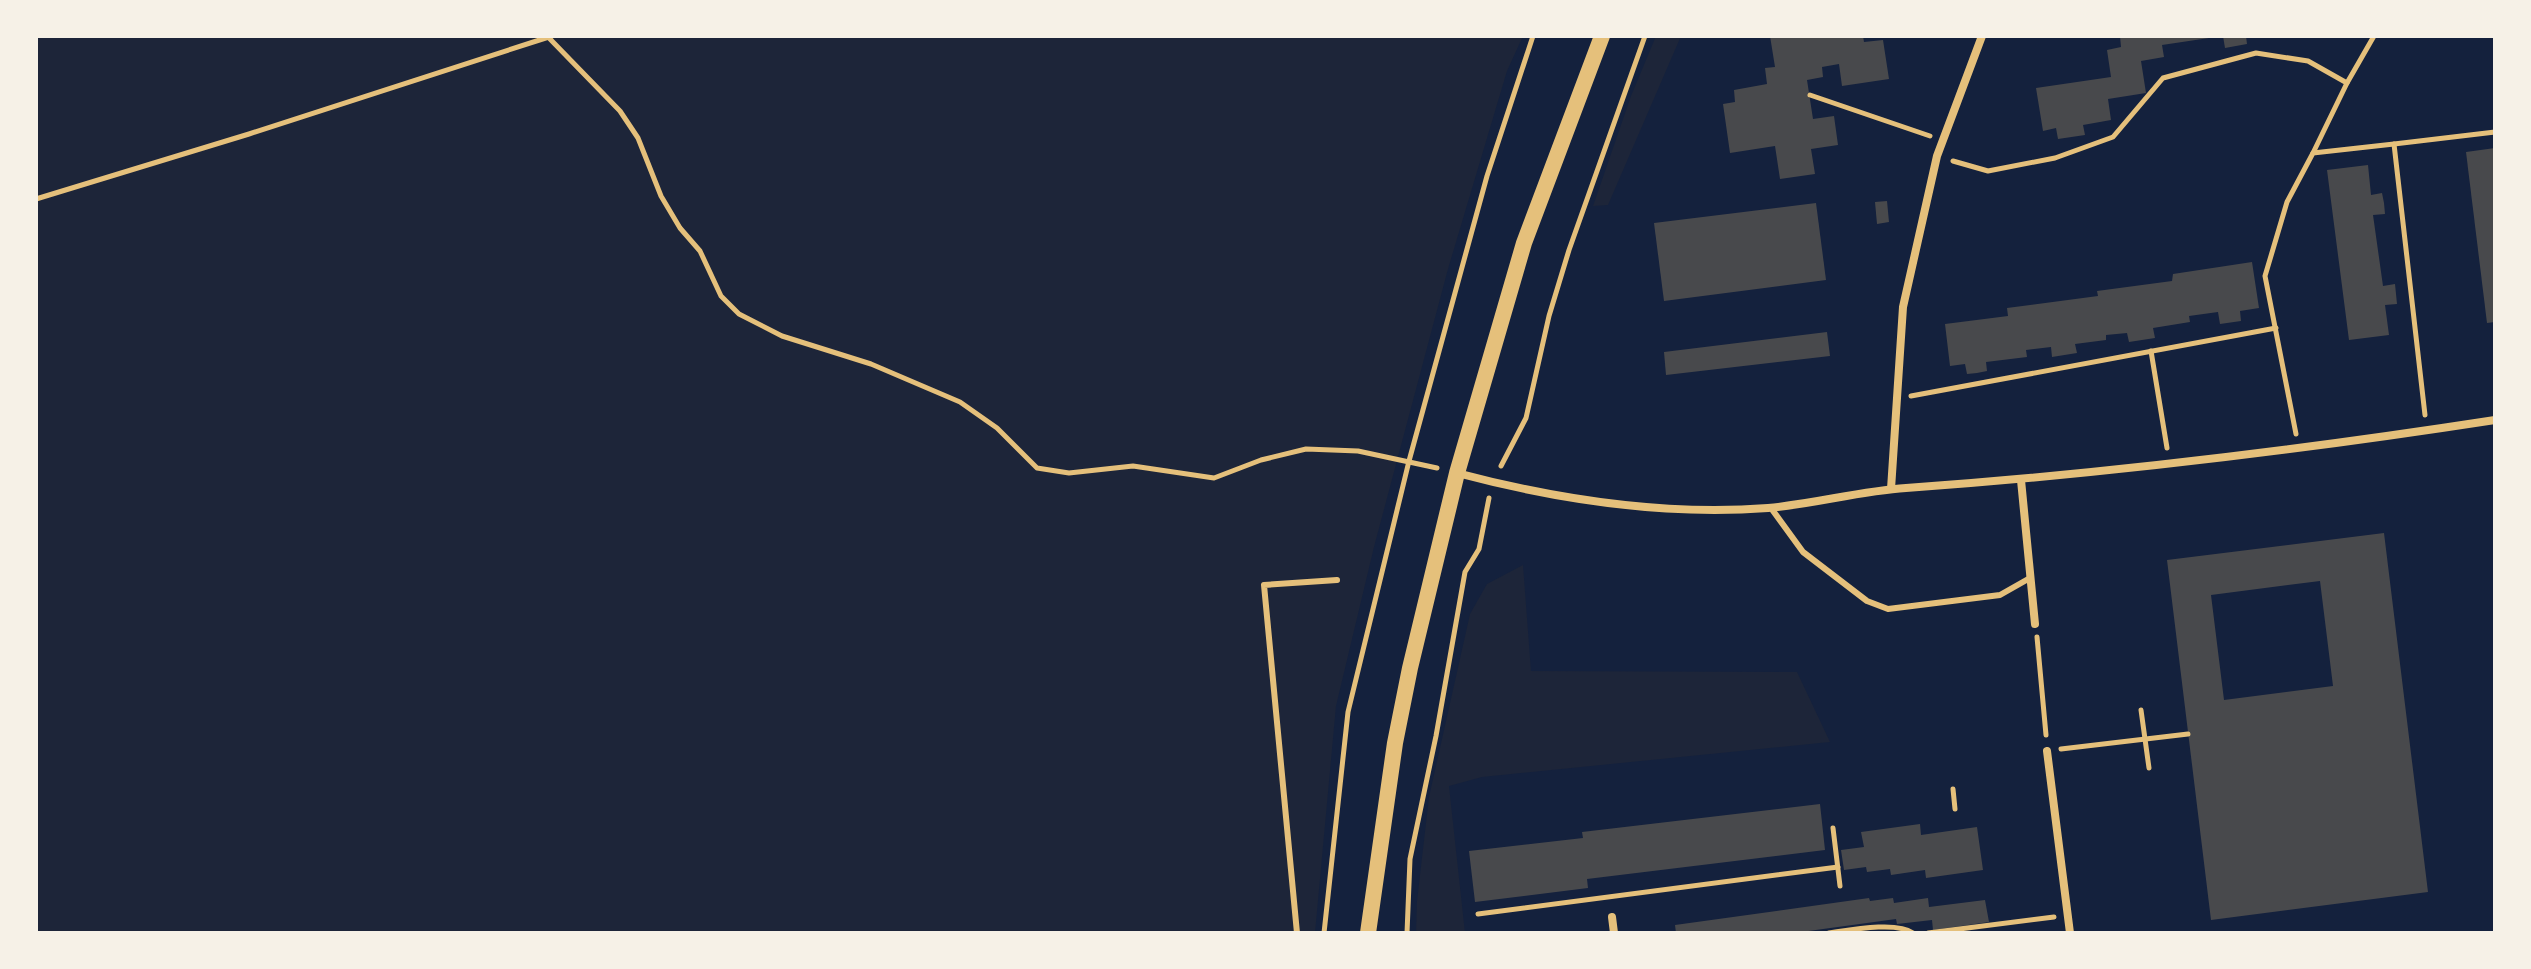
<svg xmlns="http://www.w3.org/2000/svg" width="2531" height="969" viewBox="0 0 2531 969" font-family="Karla,sans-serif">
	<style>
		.green { fill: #1d2539 }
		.building { fill: #48494c; fill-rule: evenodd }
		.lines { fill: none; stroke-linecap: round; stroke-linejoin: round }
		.path { stroke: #e5c07b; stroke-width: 5 }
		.service { stroke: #e5c07b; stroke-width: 6 }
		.minor { stroke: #e5c07b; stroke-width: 8 }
		.secondary { stroke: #e5c07b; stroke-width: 16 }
	</style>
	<rect width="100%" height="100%" fill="#14213d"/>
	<g class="green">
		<path d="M36,36H1523L1507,71L1448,269L1374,547L1336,706L1315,933H36Z"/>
		<path d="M1656,36H1681L1608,205L1593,206L1631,96Z"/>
		<path d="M1523,565L1531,671L1797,672L1830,742L1482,777L1449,786L1465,933H1416L1417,901L1429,797L1470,614L1487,584Z"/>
	</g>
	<g class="building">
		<path d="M1770,36H1863L1864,42L1883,40L1889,79L1842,86L1839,64L1822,67L1823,77L1807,80L1813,119L1834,116L1838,145L1811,149L1815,174L1780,179L1775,146L1730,153L1723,104L1735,102L1734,90L1767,84L1765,68L1775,67Z"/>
		<path d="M2120,36L2209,38L2162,45L2164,57L2141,61L2146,93L2108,99L2111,120L2083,125L2085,135L2058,139L2056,128L2043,131L2036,88L2111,77L2107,50L2121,47Z"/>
		<path d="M2223,36H2246L2247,44L2225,48Z"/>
		<path d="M2495,148V322L2487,323L2466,152Z"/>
		<path d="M2368,165L2371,195L2382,193L2384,203L2385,214L2373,215L2383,286L2395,284L2397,304L2385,305L2389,335L2349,340L2327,170Z"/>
		<path d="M1887,201L1889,222L1877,224L1875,202Z"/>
		<path d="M1816,203L1826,280L1664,301L1654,223Z"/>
		<path d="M2252,262L2259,308L2240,311L2241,321L2220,324L2218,312L2189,316L2190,322L2153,328L2155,338L2129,342L2127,333L2106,335V340L2075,344L2077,353L2052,357L2051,347L2026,350L2027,357L1986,362L1987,371L1977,373L1967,374L1965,364L1950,366L1945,324L2008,316L2007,308L2098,296L2097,291L2172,281L2173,274Z"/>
		<path d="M1827,332L1830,356L1666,375L1664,352Z"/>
		<path d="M2384,533L2428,892L2211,920L2167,560ZM2320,581L2333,686L2224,700L2211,595Z"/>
		<path d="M1820,804L1825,850L1587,879L1588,888L1475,902L1469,851L1583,838L1582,832Z"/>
		<path d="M1920,824L1921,835L1977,827L1983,870L1926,878L1925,870L1891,875L1890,869L1867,872L1866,867L1844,870L1841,850L1864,847L1861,832Z"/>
		<path d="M1869,898L1870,901L1893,898L1894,903L1928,898L1929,907L1985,900L1989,922L1933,930L1932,920L1897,924L1896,919L1794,933H1676L1675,925Z"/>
	</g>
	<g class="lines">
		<g class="path">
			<path d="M550,39L620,111L638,138L661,196L680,228L700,251L721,296L739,314L782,336L871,364L960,402L997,428L1037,468L1069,473L1133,466L1214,478L1261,460L1306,449L1358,451L1437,468"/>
			<path d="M1810,95L1930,136"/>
			<path d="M2313,153L2347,83"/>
			<path d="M1953,161L1988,171L2055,158L2113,137L2163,78L2256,53L2308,61L2347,83L2374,36"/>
			<path d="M36,199L249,134L552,36"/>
			<path d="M2151,351L2167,448"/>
			<path d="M1911,396L2276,328"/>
			<path d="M2425,415L2394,144L2495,132"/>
			<path d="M2296,434L2265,276L2287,202L2313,153L2394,144"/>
			<path d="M1501,466L1526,418L1549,316L1569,250L1645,36"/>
			<path d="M2037,637L2046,735"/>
			<path d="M2141,710L2149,768"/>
			<path d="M2061,749L2188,734"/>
			<path d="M1953,789L1955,809"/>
			<path d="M1833,828L1840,886"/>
			<path d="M1478,914L1838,867"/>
			<path d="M1324,933L1348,712L1409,461L1487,176L1533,36"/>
			<path d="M1407,933L1410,859L1436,736L1465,572L1479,549L1489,498"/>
			<path d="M1829,933C1850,930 1897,921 1913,933"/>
			<path d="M1928,933L2054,917"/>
		</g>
		<g class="service">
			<path d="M1771,508L1803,552L1867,601L1888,609L2000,595L2030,578"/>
			<path d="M1297,933L1264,585L1337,580"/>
		</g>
		<g class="minor">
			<path d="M1457,473C1559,500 1663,516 1768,508C1814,504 1860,491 1906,488C2103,474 2300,450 2495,420"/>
			<path d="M2021,480L2035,624"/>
			<path d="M1891,489L1903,307L1937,156L1982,36"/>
			<path d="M2047,751L2070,933"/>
			<path d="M1612,917L1614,933"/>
		</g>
		<path class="secondary" d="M1368,933L1395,743L1410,668L1457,473L1524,243L1602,36"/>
	</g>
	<rect width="2531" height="969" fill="none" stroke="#f6f1e7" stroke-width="76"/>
</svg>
